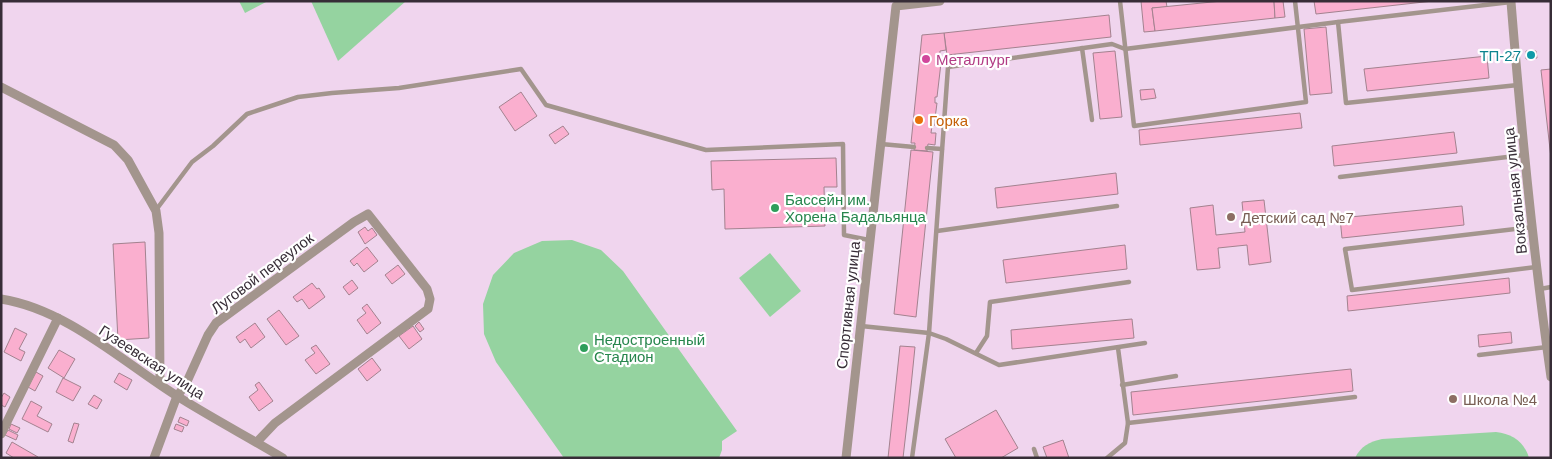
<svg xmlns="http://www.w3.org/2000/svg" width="1552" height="459" viewBox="0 0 1552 459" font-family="Arial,sans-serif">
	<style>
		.green { fill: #95d3a0 }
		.building { fill: #faafcf; stroke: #a3828f }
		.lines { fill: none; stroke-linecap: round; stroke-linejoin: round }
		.service { stroke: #a3958d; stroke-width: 4.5 }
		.minor { stroke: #a3958d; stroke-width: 9 }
		.culture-dot { fill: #0f9aa8; stroke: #fff; stroke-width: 2 }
		.hotel-dot { fill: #d1479c; stroke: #fff; stroke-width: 2 }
		.food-dot { fill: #e8710a; stroke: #fff; stroke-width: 2 }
		.leisure-dot { fill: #2e9e5b; stroke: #fff; stroke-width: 2 }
		.education-dot { fill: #8d6e63; stroke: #fff; stroke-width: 2 }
		.labels { text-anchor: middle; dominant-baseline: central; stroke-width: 4.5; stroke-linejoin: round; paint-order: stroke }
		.culture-label { font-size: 15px; fill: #0d838f; stroke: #fff; text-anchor: end }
		.hotel-label { font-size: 15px; fill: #b23c85; stroke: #fff; text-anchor: start }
		.food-label { font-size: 15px; fill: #c56008; stroke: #fff; text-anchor: start }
		.street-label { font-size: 15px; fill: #372d37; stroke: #fff }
		.leisure-label { font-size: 15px; fill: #27864d; stroke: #fff; text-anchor: start }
		.education-label { font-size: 15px; fill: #785e54; stroke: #fff; text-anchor: start }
	</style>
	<rect width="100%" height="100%" fill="#f0d5ee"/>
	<g class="green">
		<path d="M239,1H268L245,13Z"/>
		<path d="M311,1H406L338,61Z"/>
		<path d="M572,240L601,250L623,271L737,431L722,441V450L719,458H564L496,362L484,334L483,304L493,275L514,253L542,241Z"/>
		<path d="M770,253L801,291L770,317L739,278Z"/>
		<path d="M1496,432C1512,434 1524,441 1529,458H1355C1361,446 1369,442 1382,439Z"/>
	</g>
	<g class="building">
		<path d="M1141,1H1166L1167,7L1152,8L1155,31L1144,32Z"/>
		<path d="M1222,1H1274L1275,18L1155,31L1152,8Z"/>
		<path d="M1274,1H1283L1285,17L1275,18Z"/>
		<path d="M1314,1H1433L1316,14Z"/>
		<path d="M1109,15L1111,37L947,55L944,33Z"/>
		<path d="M1326,27L1332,93L1310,95L1304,29Z"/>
		<path d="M944,33L946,50L940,51L939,63H941L937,97H935V103H937L934,126H932L931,133H936L935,145L928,144L927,151L914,150L915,143H911L922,35Z"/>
		<path d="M1115,51L1122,117L1100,119L1093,53Z"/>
		<path d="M1526,51H1536L1537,58L1526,59Z"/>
		<path d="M1487,56L1489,78L1367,91L1364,69Z"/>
		<path d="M1551,69V158L1541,70Z"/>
		<path d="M1154,89L1156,98L1141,100L1140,90Z"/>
		<path d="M521,92L537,116L515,131L499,107Z"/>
		<path d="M1300,113L1302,128L1140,145L1139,130Z"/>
		<path d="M563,126L569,134L555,144L549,135Z"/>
		<path d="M1454,132L1457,153L1334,166L1332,146Z"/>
		<path d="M911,150L933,152L916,317L894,314Z"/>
		<path d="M836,158L837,187H824L825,226L725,229L724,189L712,190L711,161Z"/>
		<path d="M1116,173L1118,194L997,208L995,188Z"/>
		<path d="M1264,200L1271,262L1249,265L1247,245L1218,248L1220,268L1197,270L1190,208L1213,205L1216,235L1245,232L1242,202Z"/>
		<path d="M1462,206L1464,225L1342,238L1340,218Z"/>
		<path d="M365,227L368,231L372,228L377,235L365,244L358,232Z"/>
		<path d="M145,242L149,338L118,340L113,244Z"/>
		<path d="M1125,245L1127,269L1006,283L1003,260Z"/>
		<path d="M367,247L378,261L364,272L357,263L354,266L350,261Z"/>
		<path d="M398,265L405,274L392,284L385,275Z"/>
		<path d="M1509,278L1510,293L1348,311L1347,296Z"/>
		<path d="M352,280L358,288L349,295L343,287Z"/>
		<path d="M312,283L317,289L319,288L325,297L309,309L302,299L297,302L293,297Z"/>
		<path d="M367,304L381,323L367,334L357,320L366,313L362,308Z"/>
		<path d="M279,310L299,336L286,345L267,319Z"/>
		<path d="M1132,319L1134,338L1012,349L1011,330Z"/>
		<path d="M419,322L424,329L420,332L415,326Z"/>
		<path d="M255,323L265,337L251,348L245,339L240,343L236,337Z"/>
		<path d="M413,326L422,339L409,349L399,336Z"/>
		<path d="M15,328L27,334L19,349L25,352L21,361L4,352Z"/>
		<path d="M1511,332L1512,343L1479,347L1478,335Z"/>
		<path d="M316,345L330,364L316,374L305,360L315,353L311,348Z"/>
		<path d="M900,346L915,347L909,406L903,458H888Z"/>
		<path d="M59,350L75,359L64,378L48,368Z"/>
		<path d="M372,358L381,370L367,381L358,369Z"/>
		<path d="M1351,369L1353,391L1133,415L1131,392Z"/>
		<path d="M36,372L43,376L35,391L28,387Z"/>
		<path d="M119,373L132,380L127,390L114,382Z"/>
		<path d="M63,378L81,387L73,401L56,392Z"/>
		<path d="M259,382L273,401L259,411L249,397L258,390L255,385Z"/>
		<path d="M4,393L10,397L5,407L1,405V398Z"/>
		<path d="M94,395L102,400L97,409L88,404Z"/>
		<path d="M31,401L42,407L37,416L52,424L48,432L22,419Z"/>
		<path d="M996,410L1018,448L1001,458H956L945,439Z"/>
		<path d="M180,417L189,421L187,426L178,422Z"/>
		<path d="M74,423L79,424L73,443L68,441Z"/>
		<path d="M11,424L20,428L17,433L9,429Z"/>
		<path d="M176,424L184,427L182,432L174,429Z"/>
		<path d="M8,430L18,435L16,440L5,435Z"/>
		<path d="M1063,440L1069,458H1047L1043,447Z"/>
		<path d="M12,442L38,457L37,458H14L6,453Z"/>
	</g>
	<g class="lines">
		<g class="service">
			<path d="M1120,1L1134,126L1306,102L1295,1"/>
			<path d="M1511,2L1338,22L1346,103L1518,85"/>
			<path d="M1082,48L1092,120"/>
			<path d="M881,144L914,147"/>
			<path d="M927,148L942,149"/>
			<path d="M1340,177L1524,155"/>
			<path d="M156,210L192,162L213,146L247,114L298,97L332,93L399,88L521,69L546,105L706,150L843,144L844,235L869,240"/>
			<path d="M1532,227L1345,249L1352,290L1536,267"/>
			<path d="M937,231L1117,206"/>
			<path d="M1540,289L1551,287"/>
			<path d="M861,326L929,333L946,339L999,365L1145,343"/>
			<path d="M976,353L987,336L990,302L1129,282"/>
			<path d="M1479,355L1547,347"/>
			<path d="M1122,385L1176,376"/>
			<path d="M1128,423L1355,397"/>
			<path d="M1034,449L1037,458"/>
			<path d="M912,458L929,333L948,67L1112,44L1125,49L1338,22"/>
			<path d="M1107,458L1125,443L1128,423L1118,348"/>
		</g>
		<g class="minor">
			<path d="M1511,2C1521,127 1533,252 1551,377"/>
			<path d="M1,87L114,145L128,160L156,211L159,233L160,384"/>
			<path d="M1,299C66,309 123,362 177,396C212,418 248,437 283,458"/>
			<path d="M1,434L58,318"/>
			<path d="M154,458L177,396L185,386L208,335L216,323L354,222L368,214L427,289L430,299L428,309L275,423L257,442"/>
			<path d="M846,458L896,6L940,1"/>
		</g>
	</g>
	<circle class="culture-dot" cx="1531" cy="55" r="5"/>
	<circle class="hotel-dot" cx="926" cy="59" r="5"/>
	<circle class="food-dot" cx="919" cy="120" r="5"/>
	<g class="leisure-dot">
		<circle cx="775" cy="208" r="5"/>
		<circle cx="584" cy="348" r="5"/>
	</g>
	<g class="education-dot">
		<circle cx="1231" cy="217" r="5"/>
		<circle cx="1453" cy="399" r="5"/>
	</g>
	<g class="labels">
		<g class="culture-label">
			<text x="1521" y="55">ТП-27</text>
		</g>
		<g class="hotel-label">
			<text x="936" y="59">Металлург</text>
		</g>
		<g class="food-label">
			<text x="929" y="120">Горка</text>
		</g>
		<g class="street-label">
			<text transform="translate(1515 191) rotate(-96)">Вокзальная улица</text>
			<text transform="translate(262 273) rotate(-37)">Луговой переулок</text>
			<text transform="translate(848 305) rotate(-84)">Спортивная улица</text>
			<text transform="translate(152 362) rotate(33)">Гузеевская улица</text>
		</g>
		<g class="leisure-label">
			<text x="785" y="199">Бассейн им.<tspan x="785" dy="17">Хорена Бадальянца</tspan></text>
			<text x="594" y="339">Недостроенный<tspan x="594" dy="17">Стадион</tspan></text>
		</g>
		<g class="education-label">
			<text x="1241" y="217">Детский сад №7</text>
			<text x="1463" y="399">Школа №4</text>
		</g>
	</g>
	<rect width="1552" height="459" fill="none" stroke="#372d37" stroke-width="5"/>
</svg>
